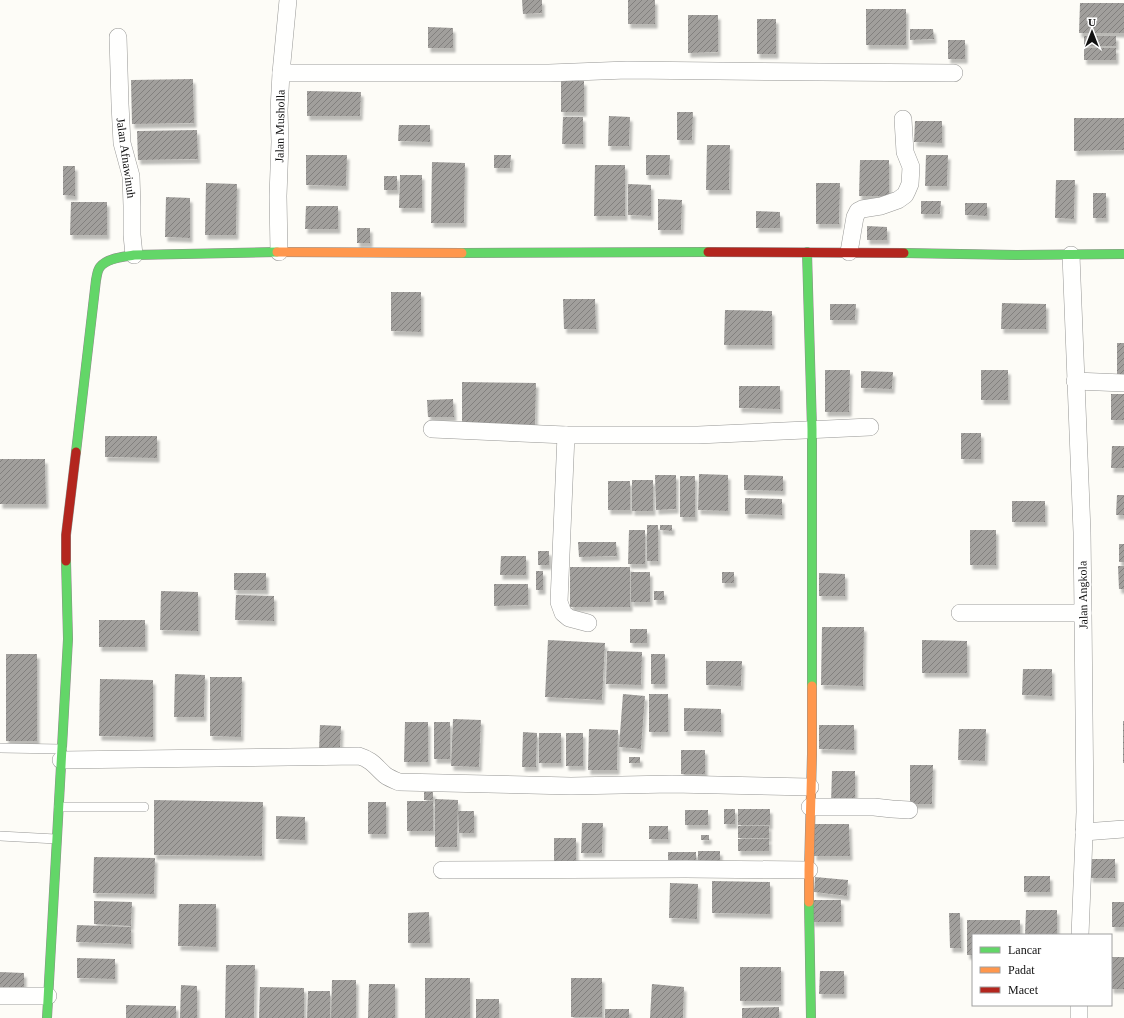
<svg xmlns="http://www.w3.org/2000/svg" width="1124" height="1018" viewBox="0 0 1124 1018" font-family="Georgia,serif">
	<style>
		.building { fill: url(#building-hatch); filter: url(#shadow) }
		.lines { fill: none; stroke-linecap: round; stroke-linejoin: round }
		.lane-casing { stroke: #979795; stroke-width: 10 }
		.street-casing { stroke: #979795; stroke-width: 18 }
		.fast-casing { stroke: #8e8d8b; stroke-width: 10 }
		.slow-casing { stroke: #8e8d8b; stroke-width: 10 }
		.jam-casing { stroke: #8e8d8b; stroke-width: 10 }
		.lane { stroke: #fffffe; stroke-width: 9 }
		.street { stroke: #fffffe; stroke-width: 17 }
		.fast { stroke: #63d668; stroke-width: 9 }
		.slow { stroke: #ff974d; stroke-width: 9 }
		.jam { stroke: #b3261e; stroke-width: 9 }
		.labels { text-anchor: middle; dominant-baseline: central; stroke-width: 4; stroke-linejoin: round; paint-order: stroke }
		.street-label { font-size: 12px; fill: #111; stroke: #fff }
	</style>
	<defs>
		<pattern id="building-hatch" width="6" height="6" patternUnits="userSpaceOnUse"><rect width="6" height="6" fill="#a19f9c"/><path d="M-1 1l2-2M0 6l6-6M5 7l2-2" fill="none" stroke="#82807e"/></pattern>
		<filter id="shadow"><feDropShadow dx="2.5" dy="4.5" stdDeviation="1" flood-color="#0004"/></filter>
	</defs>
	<rect width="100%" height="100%" fill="#fdfcf7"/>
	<g class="building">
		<path d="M522,0H542V13L523,14Z"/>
		<rect x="628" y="0" width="27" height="24"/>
		<path d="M1080,3H1124V33H1079Z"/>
		<rect x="866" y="9" width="40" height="36"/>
		<path d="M688,15H718V52L688,53Z"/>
		<rect x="757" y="19" width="19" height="35"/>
		<path d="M428,27L453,28V48H428Z"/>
		<path d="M910,29H933L934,39L910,40Z"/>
		<rect x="1084" y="36" width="32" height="10"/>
		<rect x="948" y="40" width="17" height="19"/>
		<rect x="1084" y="48" width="32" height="12"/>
		<path d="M193,79L194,123L132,124L131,80Z"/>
		<rect x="561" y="81" width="23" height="31"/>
		<path d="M307,91L361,92L360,116H307Z"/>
		<path d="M677,112H693L692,140H677Z"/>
		<path d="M609,116L630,117L629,146H608Z"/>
		<path d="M563,117H583V144H562Z"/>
		<path d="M1074,118H1124V150L1074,151Z"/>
		<path d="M915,121H942V143L914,142Z"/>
		<path d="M399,125H430V142L398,141Z"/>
		<path d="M197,130L198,159L138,160L137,131Z"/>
		<path d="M707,145H730L729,190H706Z"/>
		<path d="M306,155H347L346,186L306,185Z"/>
		<path d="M494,155H511L510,168H494Z"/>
		<path d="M646,155H670L669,175H646Z"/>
		<path d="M926,155H948L947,186H925Z"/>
		<path d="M860,160H889V196H859Z"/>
		<path d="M432,162L465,163L464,223H431Z"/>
		<path d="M595,165H625V216H594Z"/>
		<path d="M63,166H75V196L63,195Z"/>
		<path d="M400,175H422V208H399Z"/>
		<rect x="384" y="176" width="13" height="14"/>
		<path d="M1056,180H1075L1074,219L1055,218Z"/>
		<path d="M206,183L237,184L236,235H205Z"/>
		<path d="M816,183H840L839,224H816Z"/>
		<path d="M628,184L651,185V216L628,215Z"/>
		<rect x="1093" y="193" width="13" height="25"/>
		<path d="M166,197L190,198V238L165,237Z"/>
		<path d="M658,199L682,200L681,230H658Z"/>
		<path d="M921,201H941L940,214H921Z"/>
		<path d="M71,202H107V235H70Z"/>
		<path d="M965,203H987V216L965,215Z"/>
		<path d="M306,206H338V229H305Z"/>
		<path d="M756,211L780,212V228H756Z"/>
		<path d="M867,226L887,227V240H867Z"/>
		<rect x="357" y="228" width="13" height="15"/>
		<path d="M391,292H421V332L391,331Z"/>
		<path d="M563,299H595L596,329H564Z"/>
		<path d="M1002,303L1046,304V329H1001Z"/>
		<path d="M830,304H856L855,320H830Z"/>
		<path d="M725,310L772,311V345H724Z"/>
		<rect x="1117" y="343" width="7" height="31"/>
		<path d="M825,370H850L849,412H825Z"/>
		<rect x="981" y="370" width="27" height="30"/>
		<path d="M861,371L893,372L892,389L861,388Z"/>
		<path d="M462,382L536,383L535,426L462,424Z"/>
		<path d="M739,386H780V409L739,408Z"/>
		<rect x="1111" y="394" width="13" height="26"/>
		<path d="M453,399L454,417H428L427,400Z"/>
		<rect x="961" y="433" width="20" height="26"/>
		<path d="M105,436H157V458L105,457Z"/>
		<path d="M1112,446H1124V468H1111Z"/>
		<path d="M0,459H45L46,504H0Z"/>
		<path d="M699,474L728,475V511L698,510Z"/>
		<path d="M655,475H676V509L656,510Z"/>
		<path d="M744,475L783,476V491L744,490Z"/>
		<rect x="680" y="476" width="15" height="41"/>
		<rect x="632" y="480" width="21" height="31"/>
		<rect x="608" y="481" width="22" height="29"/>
		<path d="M1117,495H1124V515H1116Z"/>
		<path d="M745,498L782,499V515L745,514Z"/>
		<rect x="1012" y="501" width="33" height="21"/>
		<rect x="647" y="525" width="11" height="36"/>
		<path d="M660,525H672V531L660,530Z"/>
		<path d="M629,530H645V564H628Z"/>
		<rect x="970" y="530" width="26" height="35"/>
		<path d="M578,542H616L617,556L579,557Z"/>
		<rect x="1119" y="544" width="5" height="18"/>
		<rect x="538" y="551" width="11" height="14"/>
		<path d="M501,556H526V575H500Z"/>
		<path d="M1118,566H1124V589H1119Z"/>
		<rect x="570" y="567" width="60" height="40"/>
		<rect x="536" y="571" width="7" height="19"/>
		<rect x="631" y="572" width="19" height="30"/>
		<rect x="722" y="572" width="12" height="11"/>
		<rect x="234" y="573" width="32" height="17"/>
		<path d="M819,573L845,574V596H819Z"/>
		<path d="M494,584H528V605L494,606Z"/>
		<path d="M161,591L198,592V631L160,630Z"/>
		<rect x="654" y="591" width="10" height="9"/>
		<path d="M236,595L274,596V621L235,620Z"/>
		<rect x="99" y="620" width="46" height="27"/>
		<path d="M822,627H864L863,686L821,685Z"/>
		<rect x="630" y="629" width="17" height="14"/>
		<path d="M548,640L605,643L602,700L545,697Z"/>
		<path d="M922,640L967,641V673H922Z"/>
		<path d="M607,651L642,652L641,685L606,684Z"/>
		<rect x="6" y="654" width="31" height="87"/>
		<rect x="651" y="654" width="14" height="30"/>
		<path d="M706,661H742L741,686L706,685Z"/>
		<path d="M1023,669H1052V696L1022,695Z"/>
		<path d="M175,674L205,675L204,717H174Z"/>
		<path d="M210,677H242L241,737L210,736Z"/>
		<path d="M100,679L153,680V737L99,736Z"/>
		<path d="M623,694L645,696L641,749L619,747Z"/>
		<rect x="649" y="694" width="19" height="38"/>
		<path d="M684,708L721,709V732L684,731Z"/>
		<path d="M453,719L481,720L479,767L451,766Z"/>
		<rect x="1123" y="721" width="1" height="42"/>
		<path d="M405,722H428V762H404Z"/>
		<rect x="434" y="722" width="16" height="37"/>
		<path d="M320,725L341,726L340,751H319Z"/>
		<path d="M819,725H854V750L819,749Z"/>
		<path d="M589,729L618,730L617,770H588Z"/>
		<path d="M959,729H986L985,761L958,760Z"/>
		<path d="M523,732L537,733L536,767H522Z"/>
		<rect x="539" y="733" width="22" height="30"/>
		<rect x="566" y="733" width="17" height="33"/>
		<rect x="681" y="750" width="24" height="24"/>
		<rect x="629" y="757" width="11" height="6"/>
		<path d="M910,765H933L932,804H910Z"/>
		<path d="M832,771H855V804H831Z"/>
		<rect x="424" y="792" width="9" height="8"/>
		<path d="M435,799L458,800L457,847H435Z"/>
		<path d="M154,800L263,802L262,856L154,855Z"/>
		<rect x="407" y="801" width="26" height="30"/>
		<rect x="368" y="802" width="18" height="32"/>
		<rect x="724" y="809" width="11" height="15"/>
		<rect x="738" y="809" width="32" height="16"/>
		<rect x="685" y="810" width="23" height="15"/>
		<path d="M458,811H474V833H459Z"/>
		<path d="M276,816L305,817V840L276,839Z"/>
		<path d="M582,823H603L602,853H581Z"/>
		<path d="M814,824H849L850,856H814Z"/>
		<rect x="649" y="826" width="19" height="13"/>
		<rect x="738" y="826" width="31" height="12"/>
		<rect x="701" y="835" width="8" height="5"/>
		<rect x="554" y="838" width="22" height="29"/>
		<rect x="738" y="839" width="31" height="12"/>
		<rect x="698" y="851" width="22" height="17"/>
		<rect x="668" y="852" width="28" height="17"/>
		<path d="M94,857L155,858L154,894L93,893Z"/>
		<rect x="1090" y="859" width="25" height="19"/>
		<rect x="1024" y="876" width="26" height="16"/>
		<path d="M815,877L848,880L847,896L814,892Z"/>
		<path d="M712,881L770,882V914L712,913Z"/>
		<path d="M670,883L698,884L697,919L669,918Z"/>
		<rect x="812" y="900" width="29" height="22"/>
		<path d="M94,901L132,902L131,926L94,924Z"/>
		<rect x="1112" y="902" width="12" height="25"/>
		<path d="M179,904H216V947L178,946Z"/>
		<path d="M1026,910H1057V935H1025Z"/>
		<path d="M429,912L430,943H408V913Z"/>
		<path d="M949,913H960L961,948H950Z"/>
		<path d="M967,920H1020V935H973V955H967Z"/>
		<path d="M77,925L131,927V944L76,942Z"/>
		<rect x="1111" y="957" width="13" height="32"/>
		<path d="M77,958L115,959V979L77,978Z"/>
		<path d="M226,965H255L254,1018H225Z"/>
		<rect x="740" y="967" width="41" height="34"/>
		<path d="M820,971H844V994H819Z"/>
		<path d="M0,972L24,973V991H0Z"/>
		<rect x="425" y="978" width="45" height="40"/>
		<rect x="571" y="978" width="31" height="39"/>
		<path d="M332,980H356V1018H331Z"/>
		<path d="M369,984H395V1018H368Z"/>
		<path d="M652,984L684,987L683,1018H650Z"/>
		<path d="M181,985L197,986V1018H180Z"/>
		<path d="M260,987L304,988V1018H259Z"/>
		<path d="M308,991H330V1018H307Z"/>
		<rect x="476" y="999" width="23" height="19"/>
		<path d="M126,1005L176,1006V1018H126Z"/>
		<path d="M779,1007V1018H742V1008Z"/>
		<rect x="605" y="1009" width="24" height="9"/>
	</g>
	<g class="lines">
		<defs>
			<g id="lane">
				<path d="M0,748L62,749"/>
				<path d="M59,807H144"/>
				<path d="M0,836L56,839"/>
			</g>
			<g id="street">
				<path d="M118,37L120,104L122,143L131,176L132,206V235L134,255"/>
				<path d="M281,73H549L627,70L821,72L954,73"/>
				<path d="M279,252L278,196L280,142L279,110L281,73L288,0"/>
				<path d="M849,252L855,217L858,211L862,209L881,206L898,200L905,195L907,191L910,184L911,167L905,152L903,119"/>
				<path d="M1071,255L1082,532L1083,613L1085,812L1080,935"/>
				<path d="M1075,381L1124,383"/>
				<path d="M432,429L566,435H698L870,427"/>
				<path d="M566,435L559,602L563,613L569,618L588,623"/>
				<path d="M960,613H1083"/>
				<path d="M61,760L359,756C372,760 375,766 385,775C389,778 394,780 399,782L571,786L672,784L810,787"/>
				<path d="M810,807H874L892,809L909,810"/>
				<path d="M1084,832L1124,829"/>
				<path d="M442,870L686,869L809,870"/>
				<path d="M0,996H48"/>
				<path d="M1079,1005V1018"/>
			</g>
			<g id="fast">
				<path d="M807,252L812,429V686"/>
				<path d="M462,253L708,252"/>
				<path d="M904,253L1016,255L1124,254"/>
				<path d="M76,452L96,280C97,276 97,271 100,267C107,258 124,257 134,255L277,252"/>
				<path d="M809,902L811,1018"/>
				<path d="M47,1018L68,639L66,561"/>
			</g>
			<g id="slow">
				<path d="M277,252L462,253"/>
				<path d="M809,902V870L812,754V686"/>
			</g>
			<g id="jam">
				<path d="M708,252L904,253"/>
				<path d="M66,561V535L76,452"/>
			</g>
		</defs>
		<use href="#lane" class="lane-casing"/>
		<use href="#street" class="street-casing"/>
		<use href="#fast" class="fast-casing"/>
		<use href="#slow" class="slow-casing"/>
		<use href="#jam" class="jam-casing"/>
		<use href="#lane" class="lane"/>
		<use href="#street" class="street"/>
		<use href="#fast" class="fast"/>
		<use href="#slow" class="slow"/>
		<use href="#jam" class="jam"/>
	</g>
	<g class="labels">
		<g class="street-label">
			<text transform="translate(280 126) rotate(-89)">Jalan Musholla</text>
			<text transform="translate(126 158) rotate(82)">Jalan Afnawinuh</text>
			<text transform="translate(1083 595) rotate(-91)">Jalan Angkola</text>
		</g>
	</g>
	<rect x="972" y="934" width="140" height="72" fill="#ffffff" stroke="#a0a0a0"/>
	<rect x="980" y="947" width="20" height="6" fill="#63d668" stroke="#a0a0a0"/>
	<text x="1008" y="954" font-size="12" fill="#111111">Lancar</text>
	<rect x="980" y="967" width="20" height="6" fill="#ff974d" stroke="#a0a0a0"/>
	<text x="1008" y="974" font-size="12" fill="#111111">Padat</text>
	<rect x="980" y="987" width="20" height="6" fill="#b3261e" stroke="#a0a0a0"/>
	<text x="1008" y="994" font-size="12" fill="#111111">Macet</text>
	<g transform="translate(1092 32)" stroke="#ffffff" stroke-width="3" paint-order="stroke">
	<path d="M0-3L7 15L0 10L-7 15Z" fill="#111111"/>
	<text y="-6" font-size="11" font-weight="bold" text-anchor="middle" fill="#111111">U</text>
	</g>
</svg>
